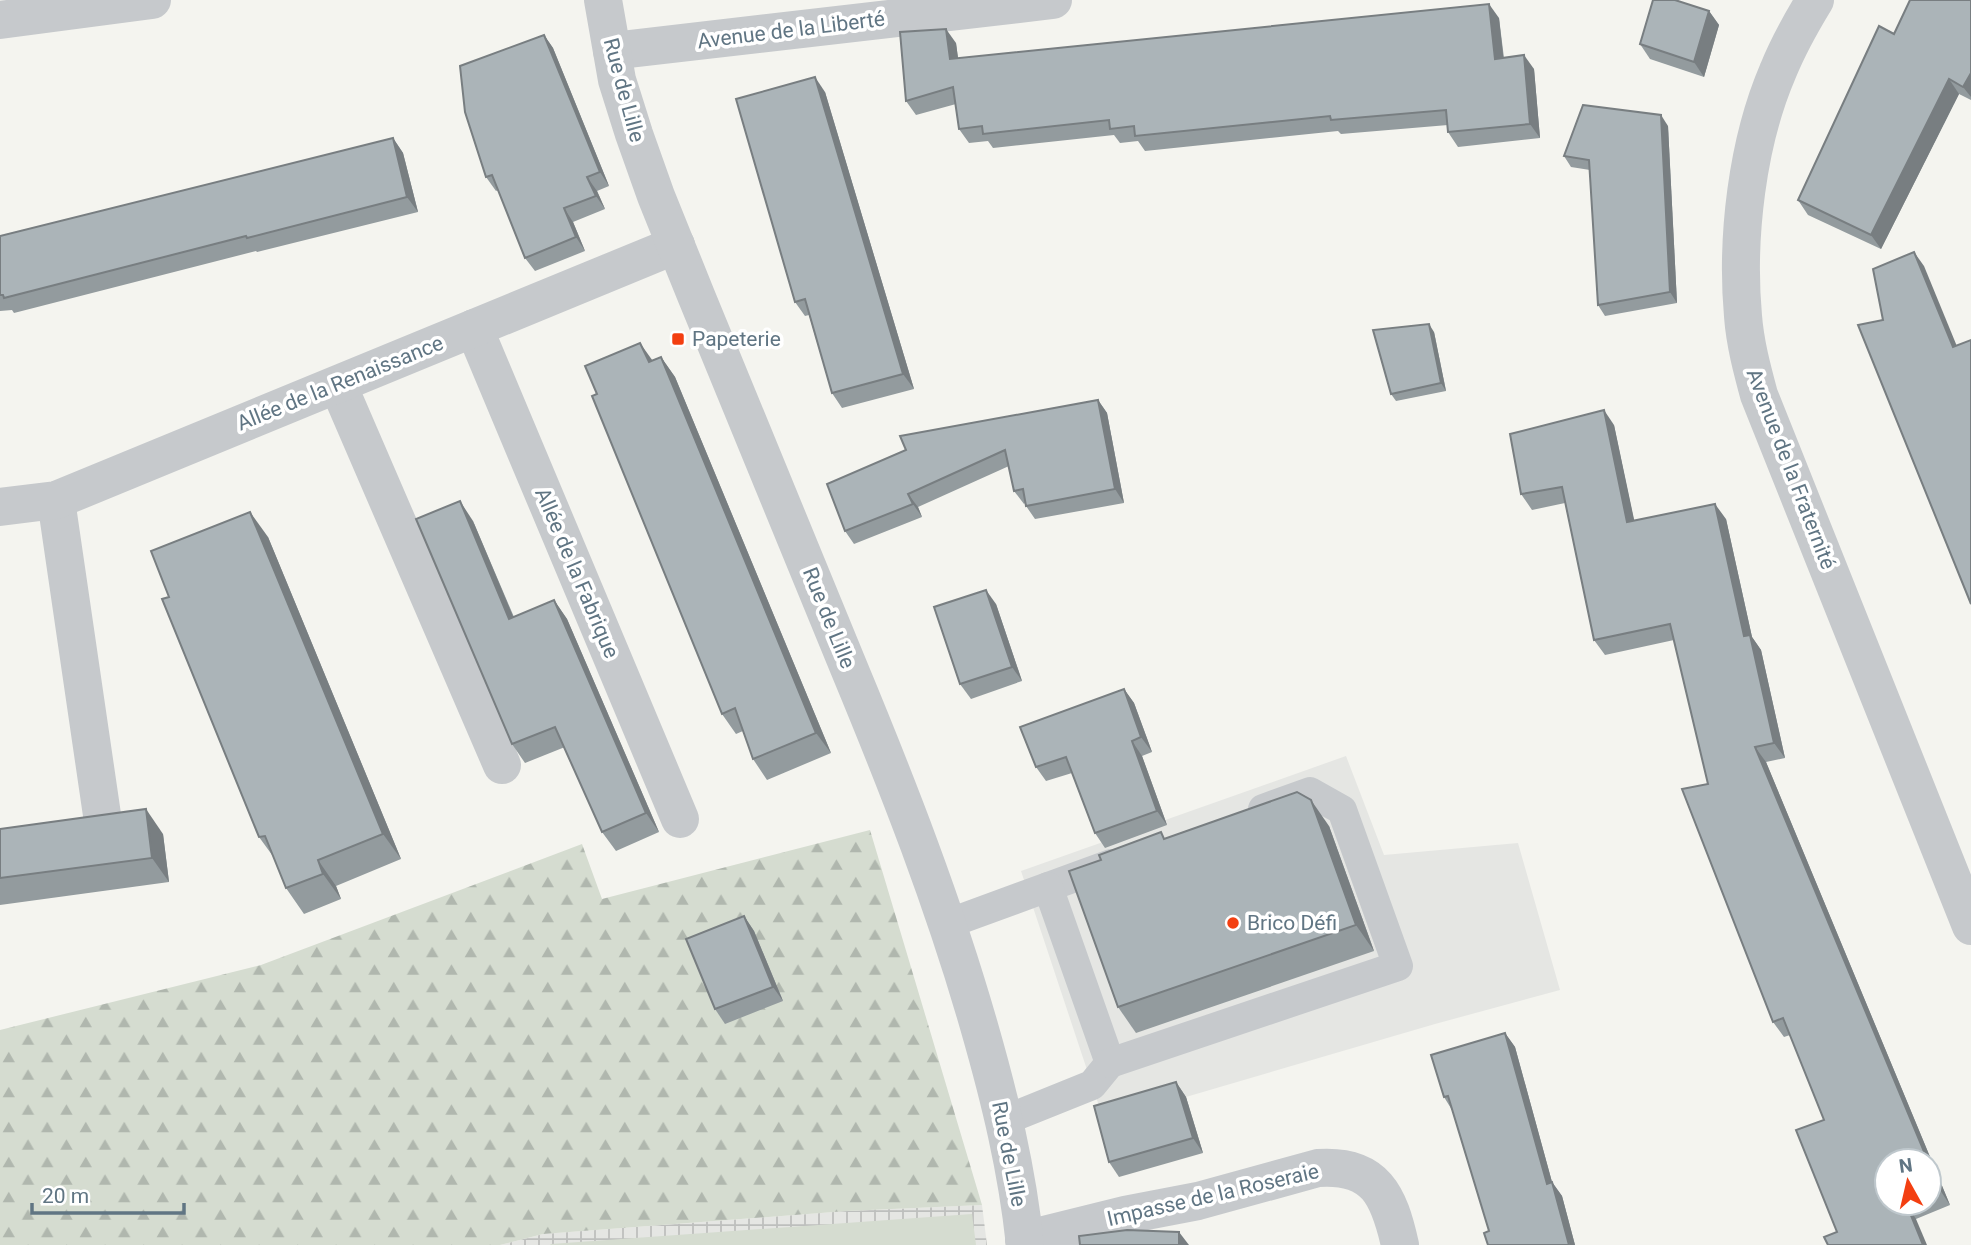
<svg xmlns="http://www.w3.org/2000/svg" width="1971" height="1245" viewBox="0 0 1971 1245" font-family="Roboto,sans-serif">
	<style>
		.built { fill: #e5e6e3 }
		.industrial { fill: url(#industrial-grid) }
		.grass { fill: #d5dcd0 }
		.forest { fill: url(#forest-firs) }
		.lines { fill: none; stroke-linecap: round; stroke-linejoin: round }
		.service { stroke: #c6c9cc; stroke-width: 30 }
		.minor { stroke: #c6c9cc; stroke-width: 38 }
		.tertiary { stroke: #c6c9cc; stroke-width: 38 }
		.wall { fill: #939b9e; fill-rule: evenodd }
		.shaded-wall { fill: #787e81 }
		.building { fill: #abb4b8; stroke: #787e81; stroke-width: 2 }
		.poi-dot { fill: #f33f11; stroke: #fff; stroke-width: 2.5 }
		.labels { text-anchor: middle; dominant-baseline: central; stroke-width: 7; stroke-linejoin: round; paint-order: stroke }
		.street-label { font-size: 21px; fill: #607583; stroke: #fff }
		.poi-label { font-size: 21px; fill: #607583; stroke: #fff; text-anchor: start }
	</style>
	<defs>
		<pattern id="industrial-grid" width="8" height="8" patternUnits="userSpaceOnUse" patternTransform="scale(1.75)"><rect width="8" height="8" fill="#e5e6e3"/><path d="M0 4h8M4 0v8" fill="none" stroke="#bdbfbd"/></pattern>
		<pattern id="forest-firs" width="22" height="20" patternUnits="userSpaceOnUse" patternTransform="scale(1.75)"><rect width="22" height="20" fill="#d5dcd0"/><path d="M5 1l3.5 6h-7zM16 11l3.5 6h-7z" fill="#b0b7ae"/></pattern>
	</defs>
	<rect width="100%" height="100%" fill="#f4f4ef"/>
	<path class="built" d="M1346,756L1384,855L1518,843L1560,990L1435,1024L1104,1121L1021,871Z"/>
	<path class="industrial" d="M982,1205L987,1245H500L543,1234L847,1211Z"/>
	<path class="grass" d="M972,1214L976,1245H550L551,1244Z"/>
	<path class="forest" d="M870,830L982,1205L847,1211L543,1234L500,1245H0V1030L261,965L582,844L602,899Z"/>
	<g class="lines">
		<g class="service">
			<path d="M1048,887L1111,864"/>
			<path d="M947,924L1048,887L1110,1063L1092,1085L1005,1120"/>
			<path d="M1110,1063L1398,966L1342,810L1310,792L1263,809"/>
		</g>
		<g class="minor">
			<path d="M1815,0C1801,23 1788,46 1778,71C1747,143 1736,238 1743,316C1745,343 1752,369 1759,395L1971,926"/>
			<path d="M0,20L152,0"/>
			<path d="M612,51L1053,0"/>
			<path d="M474,328L680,819"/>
			<path d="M338,385L502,765"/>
			<path d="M56,500L102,815"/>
			<path d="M0,507L56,500L676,245"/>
			<path d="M1024,1240L1125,1215L1198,1201L1318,1168C1376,1164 1389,1196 1400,1245"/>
		</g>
		<path class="tertiary" d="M603,0L617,80L634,134L656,196C719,354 785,511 849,668C898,786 944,904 979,1026C1000,1099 1017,1169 1025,1245"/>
	</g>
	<g class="wall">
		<path d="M1971,0V100L1959,94L1881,249L1808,215L1798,200L1894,34Z"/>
		<path d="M1709,11L1719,25L1704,77L1650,59L1640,44Z"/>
		<path d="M1499,18L1504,58L1534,69L1540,138L1458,147L1448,132V125L1341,134L1338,131L1145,151L1138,141L1120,143L1114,135L993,148L988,141L969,143L959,129L956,104L916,115L906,101L956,43L958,58Z"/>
		<path d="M544,35L553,48L609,186L597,191L605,209L573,222L585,251L535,271L525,258L498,190L496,191L486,177Z"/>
		<path d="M825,92L914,389L842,408L832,393L809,315L805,316L795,302Z"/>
		<path d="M1668,126L1677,303L1605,316L1598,305L1590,170L1571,167L1564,156Z"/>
		<path d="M393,138L403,153L418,212L257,252L256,251L14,313L12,310L0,311V236Z"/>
		<path d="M1434,332L1446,391L1396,401L1391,394Z"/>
		<path d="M661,357L675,377L831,753L767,780L753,759L743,731L736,734L722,714L597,394L652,360Z"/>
		<path d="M1098,400L1107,413L1124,503L1035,519L1026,506L1025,503L1024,504L1014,491L1009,466L918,507L922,517L854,544L845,531L827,484Z"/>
		<path d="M1614,425L1634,521L1726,519L1752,637L1761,650L1785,758L1766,762L1950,1205L1916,1219L1837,1232L1824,1120L1790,1035L1784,1037L1773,1022L1708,784L1674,640L1605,655L1594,640L1565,503L1532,510L1521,494ZM1929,1161V1203H1887Z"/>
		<path d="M473,521L514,617L554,600L567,619L659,832L616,851L602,832L565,747L525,763L512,744Z"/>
		<path d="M268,537L401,859L336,886L341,899L304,914L286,888L275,859L259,837L169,597Z"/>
		<path d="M996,604L1022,681L971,699L960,684Z"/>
		<path d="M1124,689L1134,703L1152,752L1142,756L1167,825L1105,848L1095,833L1072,773L1046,781L1036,767Z"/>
		<path d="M1329,826L1374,951L1136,1033L1118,1007L1165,838Z"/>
		<path d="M0,829L163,834L169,882L0,905Z"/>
		<path d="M744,916L754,931L783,1001L725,1024L715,1009Z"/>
		<path d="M1505,1033L1515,1047L1552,1182L1562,1196L1575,1245H1488L1489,1231L1452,1110L1444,1097Z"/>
		<path d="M1176,1082L1186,1097L1203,1153L1119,1177L1109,1162Z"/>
	</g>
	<g class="shaded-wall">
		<path d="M1489,4L1499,18L1505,73L1495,59Z"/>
		<path d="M1709,11L1719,25L1704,77L1694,62Z"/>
		<path d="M946,29L956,43L960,73L950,59Z"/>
		<path d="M544,35L553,48L609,186L600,172Z"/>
		<path d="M1524,55L1534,69L1540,138L1530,124Z"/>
		<path d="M1971,73V97L1963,87Z"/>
		<path d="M815,77L825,92L914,389L903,374Z"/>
		<path d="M1949,79L1959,94L1881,249L1871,235Z"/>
		<path d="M1661,115L1668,126L1677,303L1670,292Z"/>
		<path d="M393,138L403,153L418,212L407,197Z"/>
		<path d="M587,177L597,191L605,209L596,196Z"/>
		<path d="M564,208L573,222L585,251L576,237Z"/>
		<path d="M1914,252L1924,266L1963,361L1953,347Z"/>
		<path d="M1429,324L1434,332L1446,391L1441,383Z"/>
		<path d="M640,343L655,364L649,362Z"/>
		<path d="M661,357L675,377L831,753L816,733Z"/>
		<path d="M1098,400L1107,413L1124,503L1115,489Z"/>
		<path d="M1604,410L1614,425L1638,538L1627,522Z"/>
		<path d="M908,494L918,507L922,517L913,504Z"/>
		<path d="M460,501L473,521L522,638L509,619Z"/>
		<path d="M1715,504L1726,519L1752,637L1761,650L1785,758L1774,743L1744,636Z"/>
		<path d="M250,512L268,537L401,859L383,834Z"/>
		<path d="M986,590L996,604L1022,681L1012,667Z"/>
		<path d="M554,600L567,619L659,832L646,813Z"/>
		<path d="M1124,689L1134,703L1152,752L1141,737Z"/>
		<path d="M1132,741L1142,756L1167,825L1157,811Z"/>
		<path d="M1755,747L1766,762L1950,1205L1940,1190L1929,1165V1161H1928Z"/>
		<path d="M1311,800L1329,826L1374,951L1356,925Z"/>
		<path d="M146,809L163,834L169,882L152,858Z"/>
		<path d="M318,860L336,886L341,899L323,874Z"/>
		<path d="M744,916L754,931L783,1001L773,987Z"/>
		<path d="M1505,1033L1515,1047L1552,1182L1562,1196L1575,1245H1570L1547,1184Z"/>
		<path d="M1176,1082L1186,1097L1203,1153L1193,1138Z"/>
		<path d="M1906,1203L1916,1219L1927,1245H1923Z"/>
		<path d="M1179,1232L1189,1245H1179Z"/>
	</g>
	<g class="building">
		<path d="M1653,0H1675L1709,11L1694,62L1640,44Z"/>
		<path d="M1910,0H1971V73L1963,87L1949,79L1871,235L1798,200L1879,26L1894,34Z"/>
		<path d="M1489,4L1495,59L1524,55L1530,124L1448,132L1446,110L1331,120L1330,116L1135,136L1134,126L1110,129L1109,120L983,134L982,126L959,129L953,87L906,101L900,32L946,29L950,59Z"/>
		<path d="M544,35L600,172L587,177L596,196L564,208L576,237L525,258L492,175L486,177L465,112L460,66Z"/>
		<path d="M815,77L903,374L832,393L805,299L795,302L736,99Z"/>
		<path d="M1583,105L1661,115L1670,292L1598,305L1589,160L1564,156Z"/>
		<path d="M393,138L407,197L247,238L246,236L4,298L3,295H0V236Z"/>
		<path d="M1914,252L1953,347L1971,340V604L1858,325L1883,320L1873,269Z"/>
		<path d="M1429,324L1441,383L1391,394L1373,330Z"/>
		<path d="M640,343L649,362L661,357L816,733L753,759L735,708L722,714L592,396L597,394L585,366Z"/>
		<path d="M1098,400L1115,489L1026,506L1023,489L1014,491L1005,450L908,494L913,504L845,531L827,484L906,450L900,436Z"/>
		<path d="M1604,410L1627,522L1715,504L1744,636L1750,635L1774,743L1755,747L1928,1161H1887V1203H1906L1923,1245H1828L1824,1237L1837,1232L1796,1130L1824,1120L1783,1018L1773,1022L1682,789L1708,784L1670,624L1594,640L1562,487L1521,494L1510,434Z"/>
		<path d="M460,501L509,619L554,600L646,813L602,832L555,727L512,744L416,519Z"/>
		<path d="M250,512L383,834L318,860L323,874L286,888L265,836L259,837L162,599L169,597L151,551Z"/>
		<path d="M986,590L1012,667L960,684L934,607Z"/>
		<path d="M1124,689L1141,737L1132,741L1157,811L1095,833L1066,757L1036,767L1020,727Z"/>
		<path d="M1297,792L1311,800L1356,925L1118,1007L1069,871L1101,860L1099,855L1161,832L1164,839Z"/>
		<path d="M146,809L152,858L0,878V829Z"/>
		<path d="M744,916L773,987L715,1009L686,939Z"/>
		<path d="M1505,1033L1547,1184L1552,1182L1569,1245H1488L1484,1233L1489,1231L1448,1096L1444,1097L1431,1055Z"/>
		<path d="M1176,1082L1193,1138L1109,1162L1094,1106Z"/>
		<path d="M1929,1165L1940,1190L1929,1194Z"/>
		<path d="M1127,1230L1179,1232V1245H1080L1079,1236Z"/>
	</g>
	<g class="poi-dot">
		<rect x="671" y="332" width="14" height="14" rx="3.5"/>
		<circle cx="1233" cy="923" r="7"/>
	</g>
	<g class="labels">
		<g class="street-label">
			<text transform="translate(791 30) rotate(-7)">Avenue de la Liberté</text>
			<text transform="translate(624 90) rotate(75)">Rue de Lille</text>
			<text transform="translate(340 383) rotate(-22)">Allée de la Renaissance</text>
			<text transform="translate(1791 469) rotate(69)">Avenue de la Fraternité</text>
			<text transform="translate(577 573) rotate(67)">Allée de la Fabrique</text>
			<text transform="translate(829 618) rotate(68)">Rue de Lille</text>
			<text transform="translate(1009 1154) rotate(79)">Rue de Lille</text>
			<text transform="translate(1213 1195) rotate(-13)">Impasse de la Roseraie</text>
		</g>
		<g class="poi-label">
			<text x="692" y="339">Papeterie</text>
			<text x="1247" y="923">Brico Défi</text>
		</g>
	</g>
	<g transform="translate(1908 1182) rotate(352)"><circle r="33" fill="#ffffff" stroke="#bfc8cd" stroke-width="2"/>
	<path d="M0-5L12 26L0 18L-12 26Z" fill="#f33f11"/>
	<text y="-10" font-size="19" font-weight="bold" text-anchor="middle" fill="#607583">N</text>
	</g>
	<path d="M32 1203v10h152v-10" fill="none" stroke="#607583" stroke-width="3.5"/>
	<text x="42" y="1203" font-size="21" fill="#607583" stroke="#ffffff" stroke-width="5" paint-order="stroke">20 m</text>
</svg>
